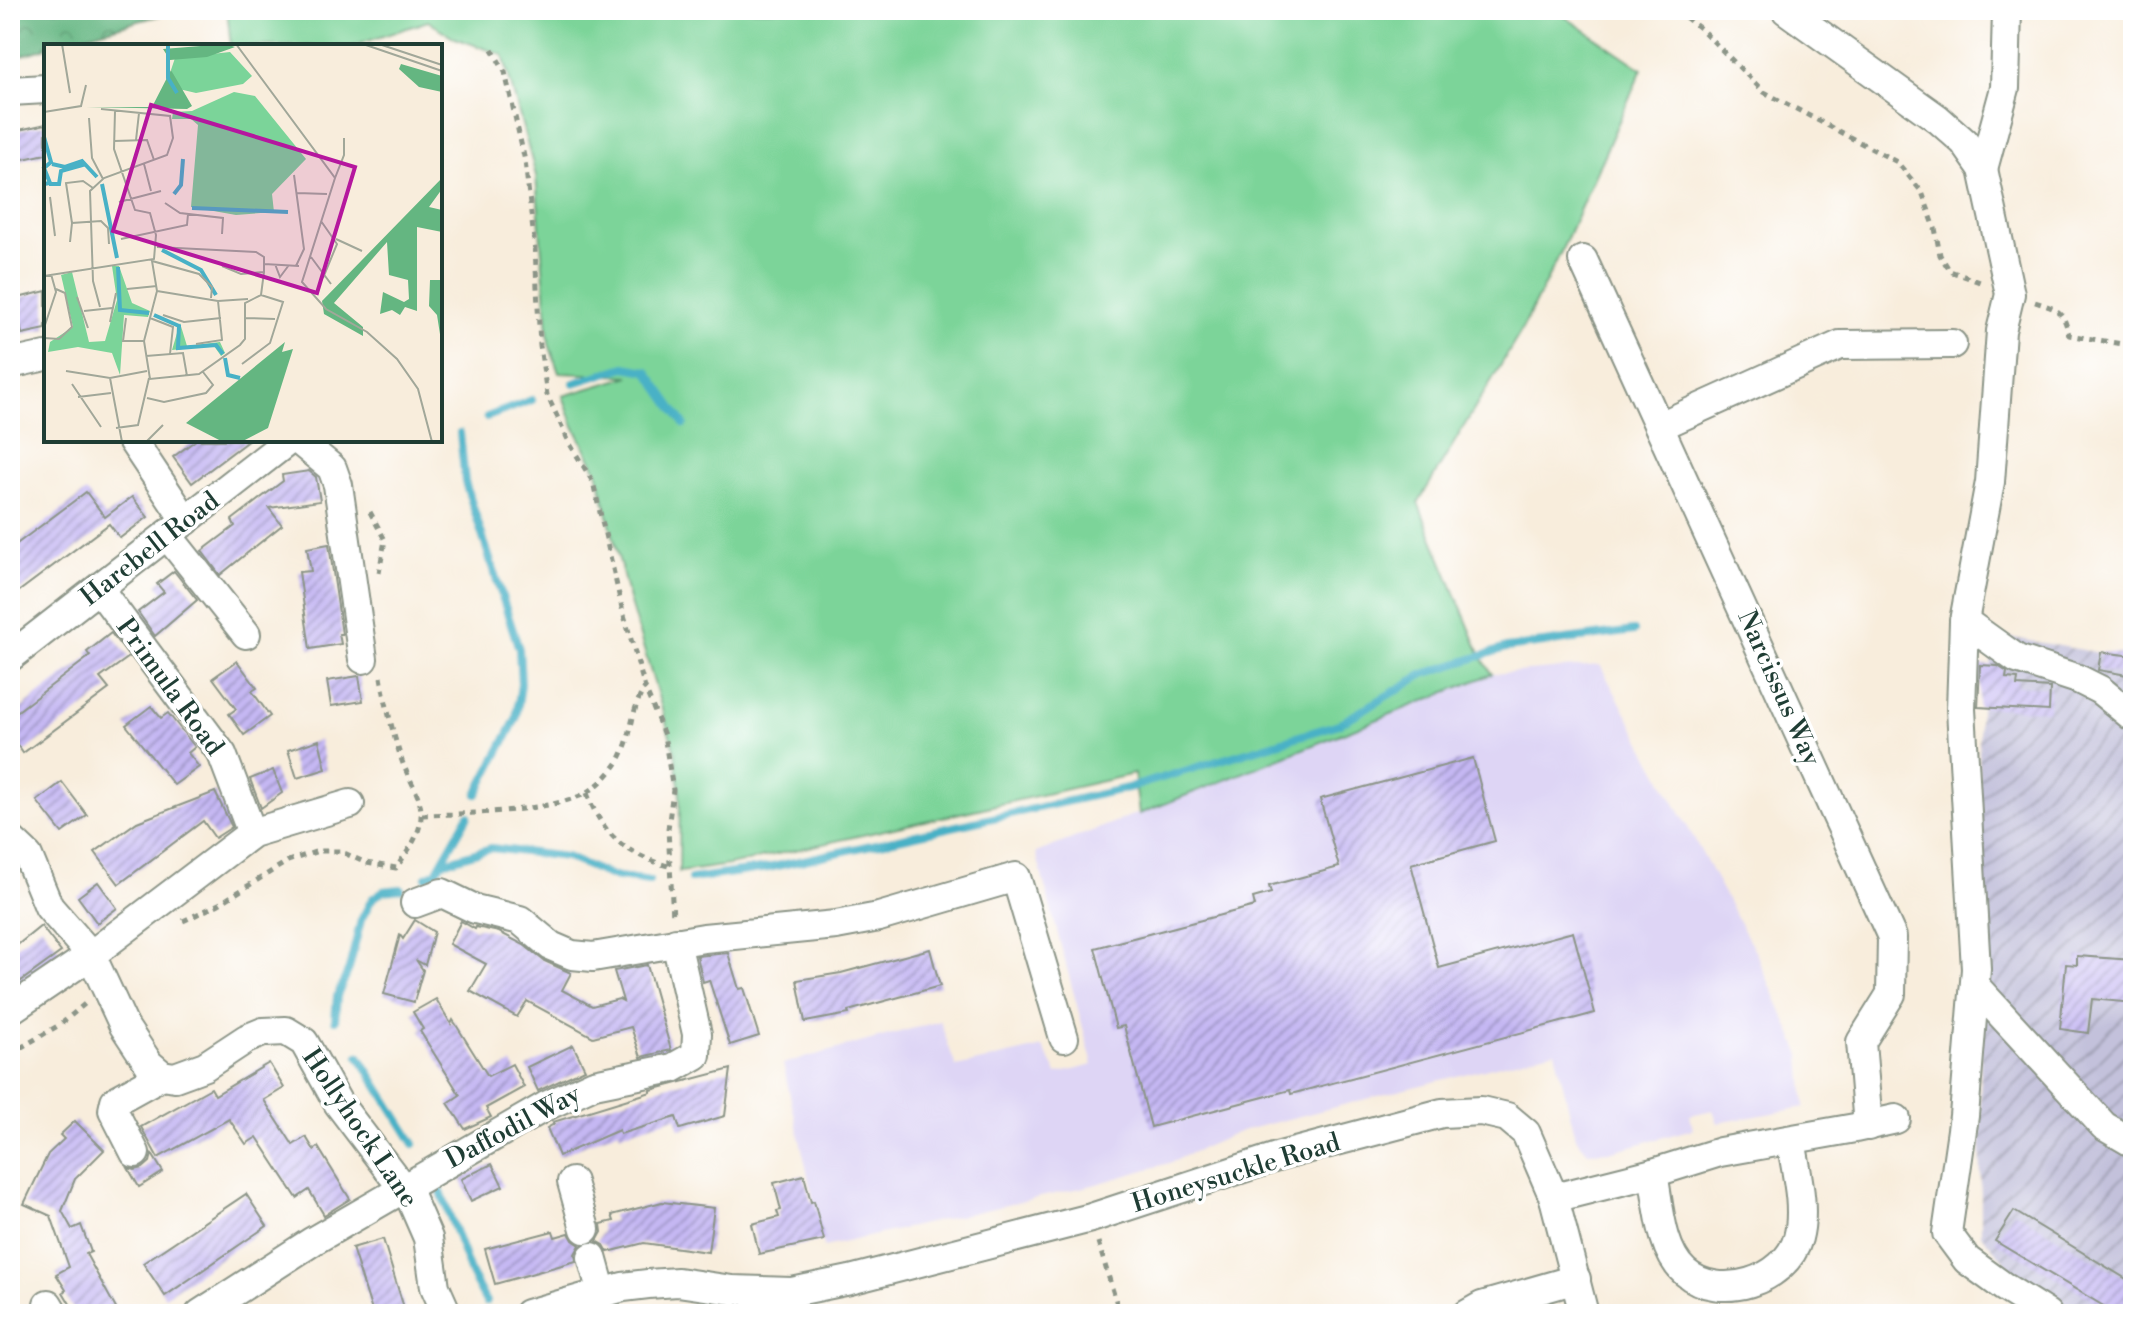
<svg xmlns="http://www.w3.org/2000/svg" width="2143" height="1324" viewBox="0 0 2143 1324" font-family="'Libre Bodoni',serif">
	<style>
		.built { fill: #ded5f5 }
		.industrial { fill: url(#industrial-furrows) }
		.forest { fill: url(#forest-crowns); stroke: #427a5a; stroke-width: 2 }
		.green { fill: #7bd499; stroke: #4d8866; stroke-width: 2 }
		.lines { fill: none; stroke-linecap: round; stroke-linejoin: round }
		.stream { stroke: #48b1c6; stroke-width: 8 }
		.building { fill: url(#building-hatch) }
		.minor-casing { stroke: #8c9588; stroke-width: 32 }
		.path { stroke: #8c9588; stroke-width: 5; stroke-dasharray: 6 6; stroke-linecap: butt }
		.minor { stroke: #fff; stroke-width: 28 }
		.labels { text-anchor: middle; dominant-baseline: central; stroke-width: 7; stroke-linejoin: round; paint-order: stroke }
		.street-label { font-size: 26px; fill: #1f3d34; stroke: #fff }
		.inset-river { fill: none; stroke: #48b1c6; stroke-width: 4 }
		.inset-road { fill: none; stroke: #a1a799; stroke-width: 2 }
		.view { fill: #b5179e; fill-opacity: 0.15; stroke: #b5179e; stroke-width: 4 }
		.inset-edge { fill: none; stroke: #1f3d34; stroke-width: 4 }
	</style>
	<defs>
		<pattern id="industrial-furrows" width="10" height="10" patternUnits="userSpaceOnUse" patternTransform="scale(2)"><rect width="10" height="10" fill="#c3c1db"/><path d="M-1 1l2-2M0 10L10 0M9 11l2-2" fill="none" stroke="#9e9eb2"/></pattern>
		<pattern id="forest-crowns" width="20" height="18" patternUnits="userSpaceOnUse" patternTransform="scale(2)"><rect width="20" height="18" fill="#64b681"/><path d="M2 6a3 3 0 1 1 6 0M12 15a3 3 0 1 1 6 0" fill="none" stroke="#52956a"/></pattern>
		<pattern id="building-hatch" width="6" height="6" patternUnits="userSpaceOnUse" patternTransform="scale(2)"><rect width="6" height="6" fill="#c5b7f3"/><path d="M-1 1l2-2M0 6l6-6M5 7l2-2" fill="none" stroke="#9f96c6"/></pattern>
	</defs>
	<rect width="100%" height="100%" fill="#fff"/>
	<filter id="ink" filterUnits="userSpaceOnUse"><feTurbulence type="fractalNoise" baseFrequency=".0125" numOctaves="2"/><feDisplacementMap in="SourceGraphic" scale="16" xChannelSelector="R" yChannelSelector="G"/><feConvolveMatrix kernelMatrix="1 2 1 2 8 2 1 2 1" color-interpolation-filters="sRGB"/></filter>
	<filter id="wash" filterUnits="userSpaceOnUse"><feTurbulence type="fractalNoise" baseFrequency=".006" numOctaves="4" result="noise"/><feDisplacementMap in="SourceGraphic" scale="32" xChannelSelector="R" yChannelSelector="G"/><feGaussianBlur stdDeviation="1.8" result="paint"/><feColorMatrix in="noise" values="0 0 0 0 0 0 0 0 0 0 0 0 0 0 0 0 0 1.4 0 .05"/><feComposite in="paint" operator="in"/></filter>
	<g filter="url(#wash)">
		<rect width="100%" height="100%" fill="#f8eddc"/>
		<path class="built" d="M1600,665L1756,953L1801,1055L1805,1107L1718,1123L1713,1110L1690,1115L1693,1129L1613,1151L1588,1152L1576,1138L1555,1051L1241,1131L1169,1163L1093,1185L824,1247L783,1064L940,1021L956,1067L1043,1047L1057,1074L1093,1065L1036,853L1492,674Z"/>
		<path class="industrial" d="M1997,635L2133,659V1314H2090L2030,1291L1981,1234L1979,719Z"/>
		<path class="forest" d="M17,10H180L46,46V48L10,59V20L17,18Z"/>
		<path class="green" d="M227,10H1555L1642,69L1560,254L1520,333L1418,503L1481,656L1492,674L1139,814L1134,774L729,865L679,872L680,793L675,752L629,600L597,471L574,426L563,396L630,376L559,373L549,344L536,176L503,55L455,38L428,21L353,46H231Z"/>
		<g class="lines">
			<g class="stream">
				<path d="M574,383L625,367L647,371L684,424"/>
				<path d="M487,417L532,400"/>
				<path d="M460,433L465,482L519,649L521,684L516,719L477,794"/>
				<path d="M442,863L491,848L566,857L611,876L649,881"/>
				<path d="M426,877L436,872L468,816"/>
				<path d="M691,879L768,868L1132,787L1339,724L1424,674L1481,656L1506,648L1634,631"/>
				<path d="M335,1020L337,996L349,969L361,920L372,899L383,891L401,889"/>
				<path d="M359,1056L414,1144"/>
				<path d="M440,1189L471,1274L486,1302"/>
			</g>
		</g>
		<g id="blocks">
			<g class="building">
				<path d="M46,124V154L10,162V132Z"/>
				<path d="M46,291V329L22,334L14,299Z"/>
				<path d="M196,440H249L192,483L173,457Z"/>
				<path d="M309,471L316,477L320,501L269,508L282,525L220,575L202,551L235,526L232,520L283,481L282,475Z"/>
				<path d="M86,492L105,517L132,497L148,517L120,538L109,524L10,598V549Z"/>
				<path d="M329,544L342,634H339L341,644L310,649L299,572L311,571L307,548Z"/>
				<path d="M174,571L197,600L155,636L138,612L164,592L157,584Z"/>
				<path d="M111,633L129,657L100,678L109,689L23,753L10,735V717L90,656L87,652Z"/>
				<path d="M2101,652L2133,656V676L2098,670Z"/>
				<path d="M237,661L257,688L252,691L270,716L244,735L229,714L236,709L213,678Z"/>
				<path d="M1980,665L1998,666L2007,672L2006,678L2018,679L2017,686L2050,688L2049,711L1978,707Z"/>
				<path d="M359,676L363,701L331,706L327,681Z"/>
				<path d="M151,706L161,718L168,713L195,747L188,753L199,767L174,785L126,725Z"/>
				<path d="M319,740L326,769L297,778L288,750Z"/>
				<path d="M1473,758L1495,841L1411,864L1439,968L1573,932L1595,1013L1291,1094L1290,1090L1151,1127L1124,1026L1116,1028L1095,948L1255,906L1253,898L1271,893L1269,886L1339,867L1320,799Z"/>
				<path d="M273,770L282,793L261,808L250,779Z"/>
				<path d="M62,782L87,815L62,833L37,801Z"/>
				<path d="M215,792L232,827L215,838L203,821L119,884L95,852L137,822Z"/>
				<path d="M98,882L117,908L97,923L78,897Z"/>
				<path d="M415,920L434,932L425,965L416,960L423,970L414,1002L384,994L400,935L403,939Z"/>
				<path d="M461,921L475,929L476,927L499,932L524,945L544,961L571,973L562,990L592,1006L619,999L623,1001L614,971L647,965L671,1050L641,1057L631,1027L593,1037L527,1001L517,1017L470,991L486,964L449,944Z"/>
				<path d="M41,926L61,952L10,989V951Z"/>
				<path d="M930,949L940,986L848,1011L849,1014L805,1022L797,980L841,973Z"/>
				<path d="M728,953L739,989L744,988L759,1036L730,1045L709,980L703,982L697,956Z"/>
				<path d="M2077,956L2133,960V1003L2092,999L2088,1033L2060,1029L2066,964L2077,965Z"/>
				<path d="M436,999L451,1024L453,1020L488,1076L512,1064L524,1087L486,1108L491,1117L465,1129L448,1103L460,1095L420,1031L423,1029L413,1012Z"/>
				<path d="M573,1045L585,1069L538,1091L527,1067Z"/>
				<path d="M269,1063L284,1088L264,1100L293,1145L306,1137L314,1150L318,1147L350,1199L324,1215L309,1190L297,1198L257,1137L246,1144L229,1119L158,1158L141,1127L211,1088L215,1095Z"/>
				<path d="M731,1069L725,1116L680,1129L676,1117L620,1134L619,1130L559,1156L547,1128L554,1124L553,1122L651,1092V1090Z"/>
				<path d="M75,1121L104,1150L75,1179L62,1211L72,1229L81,1225L91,1252L86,1254L119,1314H76L63,1292L66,1290L56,1274L69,1267L51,1216L24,1204L48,1154L64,1139L60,1135Z"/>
				<path d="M152,1154L163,1172L139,1187L128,1168L135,1170L143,1168L150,1162Z"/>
				<path d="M492,1164L503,1186L471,1201L461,1179Z"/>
				<path d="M804,1175L811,1202L814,1201L824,1240L759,1254L752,1224L779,1217L777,1211L781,1210L774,1183Z"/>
				<path d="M246,1194L267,1226L165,1296L143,1263Z"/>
				<path d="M662,1202L714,1208L708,1252L644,1243L608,1252L604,1245L597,1241L602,1232L601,1224L614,1221L612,1215Z"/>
				<path d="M2014,1211L2133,1283V1314H2117L1995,1241Z"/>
				<path d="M553,1231L555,1237L569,1233L573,1240L580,1245L575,1254L576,1261L495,1284L485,1249Z"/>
				<path d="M383,1239L396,1282L406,1314H373L352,1248Z"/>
			</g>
		</g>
	</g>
	<g filter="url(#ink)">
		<use href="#blocks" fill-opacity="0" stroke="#8c9588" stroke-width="2"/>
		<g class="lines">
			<defs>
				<g id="minor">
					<path d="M1786,10L1938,119L1964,142L1983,169L2010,294L2001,331L1990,482L1964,621L1961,709L1976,969L1964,1116L1947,1233L1967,1260L2004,1287L2047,1314"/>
					<path d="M10,91L46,89"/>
					<path d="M1983,169L2005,88L2007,10"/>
					<path d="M1583,260L1892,937L1891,994L1861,1042L1868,1126"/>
					<path d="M10,364L46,356"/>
					<path d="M1660,426L1840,345L1952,344"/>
					<path d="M132,440L186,521"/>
					<path d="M298,440L332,468L338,485L363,659"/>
					<path d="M168,536L246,634"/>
					<path d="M99,589L222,754L252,833"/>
					<path d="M1964,621L2017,659L2078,679L2100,690L2133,717"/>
					<path d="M10,657L289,440"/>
					<path d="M10,839L28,856L49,907L91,955L124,1026L149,1064L162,1075L175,1077L205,1066L246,1039L263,1032L286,1031L304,1042L338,1103L411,1199L428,1238L435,1287L447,1314"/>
					<path d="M415,903L442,893L475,909L520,920L551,946L572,955L593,957L704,938L836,925L879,917L1016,877L1064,1038"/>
					<path d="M1975,986L2104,1126L2133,1143"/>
					<path d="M10,1010L91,955L252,833L350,804"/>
					<path d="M135,1153L113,1110L115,1101L162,1075"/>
					<path d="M1653,1173C1659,1203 1660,1250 1685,1272C1719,1302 1786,1281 1798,1238C1806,1208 1796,1171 1791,1140"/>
					<path d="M572,1182L585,1229"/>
					<path d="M1554,1198L1653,1173L1720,1152L1855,1128L1896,1119"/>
					<path d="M592,1257L602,1293"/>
					<path d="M48,1304L54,1314"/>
					<path d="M200,1314L313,1241L546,1106L594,1084L673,1068L696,1055L697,1034L676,942"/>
					<path d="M528,1314L623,1287L648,1284L678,1282L732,1290L792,1292L850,1280L1091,1218L1280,1156L1442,1113L1481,1111L1507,1117L1526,1133L1554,1198L1584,1314"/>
					<path d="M1468,1314L1482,1306L1576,1279"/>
				</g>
			</defs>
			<use href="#minor" class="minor-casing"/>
			<g class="path">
				<path d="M1676,10L1702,30L1764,92L1897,162L1922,192L1935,228L1940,255L1950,271L1980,282"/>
				<path d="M492,49L505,72L525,161L535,248L540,346L547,395L570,444L593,482L622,608L645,688L664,735L673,790L668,829L673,918"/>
				<path d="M2035,302C2059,310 2063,310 2069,335L2133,346"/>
				<path d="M370,512L385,540L379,573"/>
				<path d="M587,793C602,834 625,854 668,866"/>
				<path d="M422,815C464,814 550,812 586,793C599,786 618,766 623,752C633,731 631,708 645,688"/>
				<path d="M183,921L219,904L288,861L318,851H340L366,863L396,868C407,852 422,834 421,813C421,795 408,778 402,761C393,734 386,706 381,677"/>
				<path d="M10,1054L61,1024L87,1002"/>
				<path d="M1098,1242L1120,1314"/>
				<path d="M10,1305L18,1314"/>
			</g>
			<use href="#minor" class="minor"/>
		</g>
	</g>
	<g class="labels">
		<g class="street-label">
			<text transform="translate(150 549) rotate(-38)">Harebell Road</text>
			<text transform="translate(170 687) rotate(54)">Primula Road</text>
			<text transform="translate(1779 688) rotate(66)">Narcissus Way</text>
			<text transform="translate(513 1127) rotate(-28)">Daffodil Way</text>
			<text transform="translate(360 1128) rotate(56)">Hollyhock Lane</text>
			<text transform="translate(1236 1173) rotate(-17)">Honeysuckle Road</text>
		</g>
	</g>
	<g transform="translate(44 44)">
		<rect width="398" height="398" fill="#f8eddc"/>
		<path d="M186,8L208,32L199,40L152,49L135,45L127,26L131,14ZM68,222H75L88,259L106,267L104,273L80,271L76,331L68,309L34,303L4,308L6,298L29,283L17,231L28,228L45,298L61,297L73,256ZM136,279L143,302L176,298L181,309L177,312L170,302L128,306Z" fill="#7bd499"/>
		<path d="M182,0L191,3L163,13L126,16L119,5ZM357,20L398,32V48L375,43L355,25ZM127,26L148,62L143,65L42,63H108ZM398,134V145L385,163L398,166V188L373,183V267L361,263L356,271L348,266L336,270L339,248L360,258L365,255L364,236L345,231L343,198L290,259L319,283V292L280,270L278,257ZM386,236H398V303L393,271L385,262ZM241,298L238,308L249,305L224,384L197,398H179L142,379Z" fill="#64b681"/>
		<path d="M190,48L211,52L262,115L228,150L230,168L192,171L147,163L154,81L147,75H128L129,68L148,67Z" fill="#7bd499"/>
		<path class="inset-river" d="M124,0V34L133,49M0,93L7,118L0,124L6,139L0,140M8,120L21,123L38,117L53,133M5,140H15L17,127L42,120M58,140L73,214M130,150L137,141L139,115M148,164L244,168M118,206L157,226L172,251M74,223L76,266L105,269M110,271L135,282L134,304L172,301L179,310M181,314L184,331L196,334"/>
		<path class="inset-road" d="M18,0L26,49M192,0L291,134L258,238L282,265L323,288L353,315L374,345L388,398M319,0L398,27M335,0L398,21M0,68L37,62L42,41M45,74L48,114L59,135M92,96L95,69M70,97L103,96L110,116M100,120L107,147M250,131L260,205L252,222M291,134L300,111V94M253,149L283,150M6,153L11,192M75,158L117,147M121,159L136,169L179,174L178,190M277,177L293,200L279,234M28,179L22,139L39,137L49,144M77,195L143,181L144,170M292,195L318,207M26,198L28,179L57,177L64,184L65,200M113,203L212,208L220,213V228L217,251L201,259V295L196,301L155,330L106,335L100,297L113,247L108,217L155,230L168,243L167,254M267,213L287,240M220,220L255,222M231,220L236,233L245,221M178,222L197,230L220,228M0,232L110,215L112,191L106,169L91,166L70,105L71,67M83,245L113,242M113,247L174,257L204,255M33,253L44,284M56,263L49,237L46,147L60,134L123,111L129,94L126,72L57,65M40,267L68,264M119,271L140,278L177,274M82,274L79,297H100M106,274L129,283L126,310M201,274L231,275M66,278L72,249M0,284L12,248L7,230M0,294L15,295L28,283L21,249L12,245M152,300L178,296L174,257M102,312L139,309L143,332M198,320L226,299L239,258L217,251M22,327L66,334L103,327M66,334L78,398M28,340L57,383M34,353L67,349M103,354L120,358L162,349L169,341L159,328M72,384L94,381L105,334M102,398L119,381"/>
		<path class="view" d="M107,61L311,123L273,249L69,187Z"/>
		<rect width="398" height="398" class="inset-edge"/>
	</g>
	<rect width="2143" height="1324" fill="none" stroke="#fff" stroke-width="40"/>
</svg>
